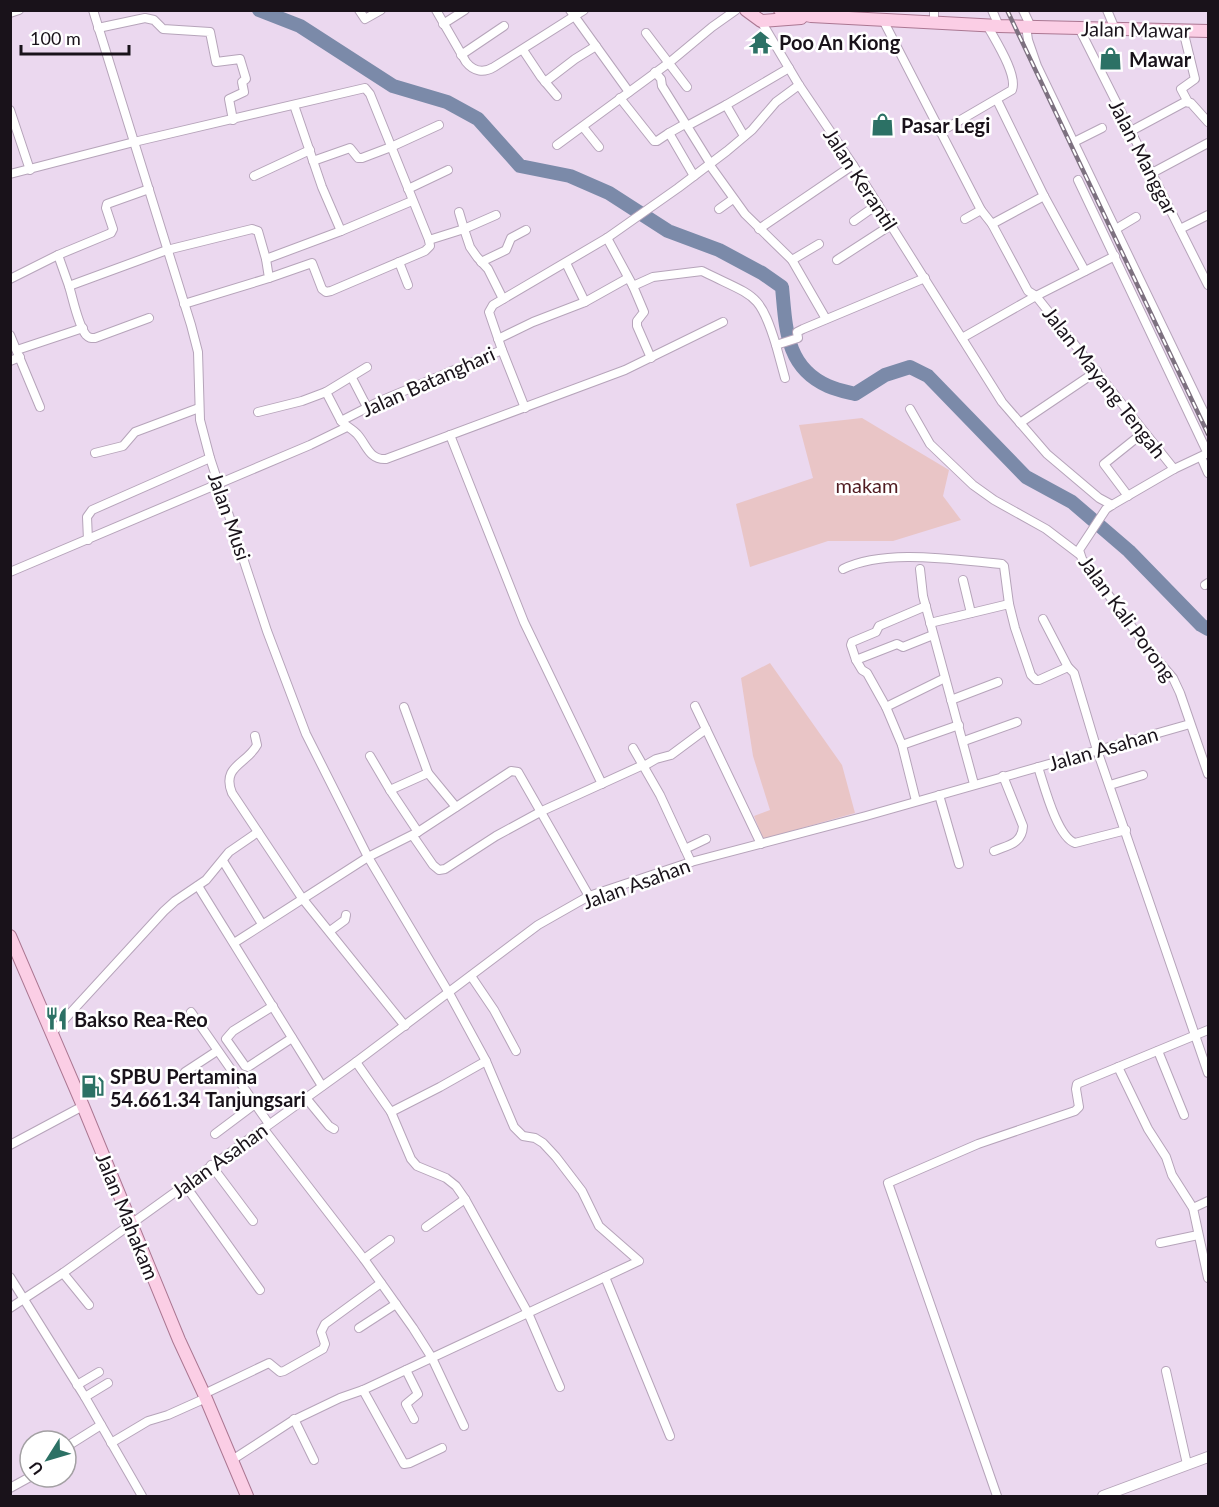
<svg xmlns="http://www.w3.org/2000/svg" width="1219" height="1507" viewBox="0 0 1219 1507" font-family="Lato,sans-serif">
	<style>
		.green { fill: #e9c5c6 }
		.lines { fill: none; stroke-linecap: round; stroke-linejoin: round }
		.river { stroke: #7b8aa9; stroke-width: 14 }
		.street-casing { stroke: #b6a4ba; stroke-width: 10 }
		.secondary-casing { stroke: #b6a4ba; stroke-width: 12 }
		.primary-casing { stroke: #ab7792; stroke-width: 14 }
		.street { stroke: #fff; stroke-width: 8 }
		.secondary { stroke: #fff; stroke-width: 10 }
		.primary { stroke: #fbcee5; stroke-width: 12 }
		.rail-casing { stroke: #7d7180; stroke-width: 4.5 }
		.rail { stroke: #fff; stroke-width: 2; stroke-dasharray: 7; stroke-linecap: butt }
		.labels { text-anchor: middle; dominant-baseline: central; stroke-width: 5; stroke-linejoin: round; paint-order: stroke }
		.street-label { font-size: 20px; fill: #19121a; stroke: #fff }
		.poi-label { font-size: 20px; font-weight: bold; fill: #19121a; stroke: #fff; text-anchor: start }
		.park-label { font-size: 20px; fill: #511c22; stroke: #fff }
	</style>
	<rect width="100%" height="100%" fill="#ebd8ef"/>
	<g class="green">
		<path d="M862,418L949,470L943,496L961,520L893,541H828L750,567L736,504L813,478L799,425Z"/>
		<path d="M770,663L842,765L855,813L763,839L754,816L770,810L753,756L741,678Z"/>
	</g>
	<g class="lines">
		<path class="river" d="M259,10L300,26L393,86L447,102L478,119L520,166L570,176L609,193L668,231L719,250L762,273L782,287C786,327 785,367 828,386C837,390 847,392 855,394L885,375L910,367L928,376L1026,477L1072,502L1129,551L1201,625L1208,629"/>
		<defs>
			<g id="street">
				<path d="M93,10L191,325L198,352L200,420L210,458L267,631L306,734L368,857L449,993L486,1061L514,1127L523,1136L535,1138L543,1143L556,1157L582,1191L599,1226L639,1261L363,1390L340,1398L292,1421L232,1460"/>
				<path d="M359,10L365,19L381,10"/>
				<path d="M436,10L466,62C474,72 484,73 494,67L584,10"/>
				<path d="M570,10L629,92"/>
				<path d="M934,10V22"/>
				<path d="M992,10L999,26"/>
				<path d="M1023,10L1031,27"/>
				<path d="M1107,10L1115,29"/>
				<path d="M10,13L19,10"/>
				<path d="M883,20L981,210L992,224L1028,291L1036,296L1174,469"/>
				<path d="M761,21L799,85L853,165L1002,402L1047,454L1099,498L1112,505"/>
				<path d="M443,24L465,10"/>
				<path d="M1026,26L1028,40L1037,66L1208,421"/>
				<path d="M98,28L145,18L154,20L163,29L210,32L216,62L240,59L246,79L242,82L244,92L229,99L233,120"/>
				<path d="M1079,28L1208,285"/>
				<path d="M1183,30L1195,79L1181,89L1188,102"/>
				<path d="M646,33L687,87"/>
				<path d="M523,50L541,77L557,96"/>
				<path d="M461,55L504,26"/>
				<path d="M655,72L661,79L662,86L687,126"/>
				<path d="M545,82L575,59L596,46"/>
				<path d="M620,98L654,141H657L669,133L694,176"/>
				<path d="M997,100L1044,196L1085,271"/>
				<path d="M294,105L322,187L341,231"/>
				<path d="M10,110L30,170"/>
				<path d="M583,127L599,147"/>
				<path d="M1131,131L1185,102L1191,103L1208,122"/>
				<path d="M940,132L1012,90C1018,75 995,40 987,25"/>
				<path d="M669,133L685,124"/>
				<path d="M744,136L726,105L789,68"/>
				<path d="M1074,142L1102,128"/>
				<path d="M557,145L670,62L712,27L736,10"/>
				<path d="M313,161L350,148L358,158H362L391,147L439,125"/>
				<path d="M710,163L687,126L726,105"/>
				<path d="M709,164L745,214L792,260L826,319"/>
				<path d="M1152,173L1208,143"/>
				<path d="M10,174L134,142L365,88L370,94L429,240L464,229L470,247L477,257L488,269L503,299"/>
				<path d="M254,176L310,150"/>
				<path d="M1078,180L1208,454"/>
				<path d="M408,189L448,170"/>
				<path d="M719,209L733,199"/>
				<path d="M459,212L464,229L496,215"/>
				<path d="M965,219L981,210"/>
				<path d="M854,221L878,204"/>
				<path d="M992,224L1044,196"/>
				<path d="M759,229L853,165"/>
				<path d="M1116,229L1136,217"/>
				<path d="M1180,229L1208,215"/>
				<path d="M607,238L633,286L644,312L637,321V326L651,358"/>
				<path d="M58,255L69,286"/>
				<path d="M792,260L819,244"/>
				<path d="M837,260L891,225"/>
				<path d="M399,262L408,285"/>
				<path d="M481,262L506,250L511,238L526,230"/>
				<path d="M566,263L585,302"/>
				<path d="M269,278L312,263L322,289L326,292L331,291L425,251L430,246L429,240"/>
				<path d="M10,279L58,255L111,233L113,229L106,208L107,204L149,189"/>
				<path d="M633,286L653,277L702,271L708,274C755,297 760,293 776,345L798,338L797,332L803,329L925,278"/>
				<path d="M184,304L269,278L266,259"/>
				<path d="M149,318L95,338C90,338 89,338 86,335C78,325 73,299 69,286L167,250L252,229L258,231L266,259L341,231L412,201"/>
				<path d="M723,322L625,370L386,459C369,460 367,445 357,434C352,429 346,426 341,421L380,401L502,350L489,312L493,305L607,238L678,188L727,151L752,130L776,102L799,85"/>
				<path d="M10,335L40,407"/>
				<path d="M962,338L1036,296L1115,256"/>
				<path d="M498,339L533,322L585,302L628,278"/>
				<path d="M776,345L785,378"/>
				<path d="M17,350L83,328"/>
				<path d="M502,350L525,408"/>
				<path d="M10,361L20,357"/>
				<path d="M352,378L367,407"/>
				<path d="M910,409L930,444L973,485L994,500L1046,529L1079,554"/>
				<path d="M258,412L302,401L326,392"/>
				<path d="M341,421L326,392L367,367"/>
				<path d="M1020,423L1097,371"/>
				<path d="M450,435L524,622L602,784"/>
				<path d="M95,453L123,446L135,432L199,408"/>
				<path d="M1208,453L1174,469L1112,505L1106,509L1079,550L1082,559L1149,650L1173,678L1180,693L1208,774"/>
				<path d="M1201,457L1208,473"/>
				<path d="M1128,496L1104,464L1144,432"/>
				<path d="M88,540L87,517L92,510L210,458"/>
				<path d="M843,569C885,548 956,560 1002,564L1004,566L1009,604L1015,628L1031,675L1036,680H1039L1068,667L1074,673L1097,750L1208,1073"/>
				<path d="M920,569L923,596L974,784"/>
				<path d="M10,572L310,445L347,427"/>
				<path d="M963,580L971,613"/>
				<path d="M1205,585L1208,583"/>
				<path d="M1043,619L1068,667"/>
				<path d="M930,623L1009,604"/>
				<path d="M933,635L903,647L897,644L856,660L862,670L867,673L886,707L902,745L959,725"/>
				<path d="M856,660L851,645L852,642L876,632L879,626L926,606"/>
				<path d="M951,700L998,682"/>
				<path d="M695,706L761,844"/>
				<path d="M404,707L428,773L456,807"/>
				<path d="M886,707L945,678"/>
				<path d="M255,736L257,745C247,764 221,766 232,793L302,898L405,1026"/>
				<path d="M964,741L1017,722"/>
				<path d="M902,745L916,801"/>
				<path d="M633,748L660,795L691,862"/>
				<path d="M370,756L390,790L418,832"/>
				<path d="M644,766L656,759L671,755L706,729"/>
				<path d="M1038,767C1044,785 1057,837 1075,843L1126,830"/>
				<path d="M1110,785L1143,775"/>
				<path d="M390,790L428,773"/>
				<path d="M939,795L959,864"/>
				<path d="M413,836L433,865L439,870L445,869L496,836L542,811L643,765"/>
				<path d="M685,849L706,839"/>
				<path d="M994,851C1008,845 1022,844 1023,826L1003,776"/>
				<path d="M223,861L262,924"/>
				<path d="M198,886L322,1086"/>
				<path d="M330,931L345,920L346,915"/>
				<path d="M234,943L368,857L418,832L511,771L518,772L589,896"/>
				<path d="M471,976L494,1010L516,1051"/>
				<path d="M273,1006L233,1031L226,1039L245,1066L248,1067L292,1038"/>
				<path d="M191,1012L269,1124"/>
				<path d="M53,1032L164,911L175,901L206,880L229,852L258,832"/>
				<path d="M1158,1051L1184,1115"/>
				<path d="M356,1062L391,1112L411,1159L417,1166L446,1178L456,1186L465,1199L528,1313L560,1387"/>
				<path d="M1118,1067L1148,1129L1166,1157L1172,1175L1193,1208L1208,1278"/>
				<path d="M185,1072L217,1051"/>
				<path d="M306,1098L329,1126L334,1129"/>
				<path d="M391,1112L440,1087L486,1061"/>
				<path d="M263,1128L364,1259L413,1328L432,1358L464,1426"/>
				<path d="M215,1134L255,1104"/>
				<path d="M10,1145L83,1106"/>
				<path d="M211,1165L253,1221"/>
				<path d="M185,1185L260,1290"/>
				<path d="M1193,1208L1208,1201"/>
				<path d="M426,1227L465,1199"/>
				<path d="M1160,1243L1198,1235"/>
				<path d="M364,1259L390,1240"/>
				<path d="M63,1273L89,1305"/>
				<path d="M10,1277L85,1397L142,1496"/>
				<path d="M605,1277L670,1436"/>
				<path d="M10,1308L63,1273L356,1062L538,925L589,896L691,862L866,816L1190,724"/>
				<path d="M359,1328L396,1304"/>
				<path d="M406,1370L418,1394L406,1404L414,1419"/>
				<path d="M1166,1371L1187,1464"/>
				<path d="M77,1385L99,1372"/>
				<path d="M363,1390L404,1464L410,1463L442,1448"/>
				<path d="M204,1394L269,1363L280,1372L284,1371L323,1349L325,1344L321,1332L325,1324L381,1283"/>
				<path d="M85,1397L108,1383"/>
				<path d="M294,1419L314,1460"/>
				<path d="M111,1443L148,1421L168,1415L206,1398"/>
				<path d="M66,1447L101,1425"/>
				<path d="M10,1488L30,1477"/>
				<path d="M997,1496L888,1183L978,1144L1075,1111L1079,1107L1076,1089L1077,1084L1208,1030"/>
			</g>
			<path id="secondary" d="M1103,1496L1208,1457"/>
			<g id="primary">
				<path d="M746,10L761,21L801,18"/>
				<path d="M780,10L811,16L999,26L1208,31"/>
				<path d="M10,936L83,1106L179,1340L204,1394L247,1496"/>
			</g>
		</defs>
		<use href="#street" class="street-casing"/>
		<use href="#secondary" class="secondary-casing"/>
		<use href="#primary" class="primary-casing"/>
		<use href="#street" class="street"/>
		<use href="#secondary" class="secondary"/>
		<use href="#primary" class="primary"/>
		<defs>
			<path id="rail" d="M1007,10L1208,434"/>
		</defs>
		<use href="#rail" class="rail-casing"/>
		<use href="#rail" class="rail"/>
	</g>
	<defs>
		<symbol id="temple-bare" viewBox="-9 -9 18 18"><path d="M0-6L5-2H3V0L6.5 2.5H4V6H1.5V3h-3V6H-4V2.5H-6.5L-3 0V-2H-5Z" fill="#2c7165" stroke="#fff" stroke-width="2.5" paint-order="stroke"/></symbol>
		<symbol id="shop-bare" viewBox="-9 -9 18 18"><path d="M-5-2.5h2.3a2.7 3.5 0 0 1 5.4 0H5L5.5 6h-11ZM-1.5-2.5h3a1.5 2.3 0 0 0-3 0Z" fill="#2c7165" stroke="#fff" stroke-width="2.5" paint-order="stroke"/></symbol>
		<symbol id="restaurant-bare" viewBox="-9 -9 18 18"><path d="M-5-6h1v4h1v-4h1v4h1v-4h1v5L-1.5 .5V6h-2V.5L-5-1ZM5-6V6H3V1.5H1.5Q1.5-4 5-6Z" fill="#2c7165" stroke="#fff" stroke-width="2.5" paint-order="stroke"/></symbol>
		<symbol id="fuel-bare" viewBox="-9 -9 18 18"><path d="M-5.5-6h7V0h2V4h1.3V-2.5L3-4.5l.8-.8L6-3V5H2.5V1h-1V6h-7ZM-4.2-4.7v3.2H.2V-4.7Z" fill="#2c7165" stroke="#fff" stroke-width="2.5" paint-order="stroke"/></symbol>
	</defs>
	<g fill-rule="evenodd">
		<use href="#temple-bare" x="744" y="26" width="33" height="33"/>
		<use href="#shop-bare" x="1094" y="42" width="33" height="33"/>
		<use href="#shop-bare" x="866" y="108" width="33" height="33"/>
		<use href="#restaurant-bare" x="40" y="1002" width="33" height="33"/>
		<use href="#fuel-bare" x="76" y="1070" width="33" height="33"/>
	</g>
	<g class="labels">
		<g class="street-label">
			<text transform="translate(1136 29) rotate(1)">Jalan Mawar</text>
			<text transform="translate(1144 157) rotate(63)">Jalan Manggar</text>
			<text transform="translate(861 179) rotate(57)">Jalan Kerantil</text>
			<text transform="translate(428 381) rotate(-24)">Jalan Batanghari</text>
			<text transform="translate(1105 382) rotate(52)">Jalan Mayang Tengah</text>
			<text transform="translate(230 516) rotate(71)">Jalan Musi</text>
			<text transform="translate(1128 618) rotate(54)">Jalan Kali Porong</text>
			<text transform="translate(1103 748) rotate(-16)">Jalan Asahan</text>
			<text transform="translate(636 883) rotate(-20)">Jalan Asahan</text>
			<text transform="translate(219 1160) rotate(-36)">Jalan Asahan</text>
			<text transform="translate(128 1216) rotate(68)">Jalan Mahakam</text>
		</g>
		<g class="poi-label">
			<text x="779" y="42">Poo An Kiong</text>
			<text x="1129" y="59">Mawar</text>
			<text x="901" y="125">Pasar Legi</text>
			<text x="74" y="1019">Bakso Rea-Reo</text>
			<text x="110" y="1076">SPBU Pertamina<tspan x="110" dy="23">54.661.34 Tanjungsari</tspan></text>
		</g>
		<g class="park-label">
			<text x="867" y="485">makam</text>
		</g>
	</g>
	<rect width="1219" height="1507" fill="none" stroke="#19121a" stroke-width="24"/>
	<g transform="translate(48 1459) rotate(233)"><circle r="28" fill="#ffffff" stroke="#a3a0a3" stroke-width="1.5"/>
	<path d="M0-4.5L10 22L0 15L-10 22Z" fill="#2c7165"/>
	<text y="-9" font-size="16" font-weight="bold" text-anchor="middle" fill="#19121a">U</text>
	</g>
	<path d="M21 45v9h108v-9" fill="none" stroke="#19121a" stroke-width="3"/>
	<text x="30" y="45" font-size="18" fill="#19121a" stroke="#ffffff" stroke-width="4.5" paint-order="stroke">100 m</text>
</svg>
